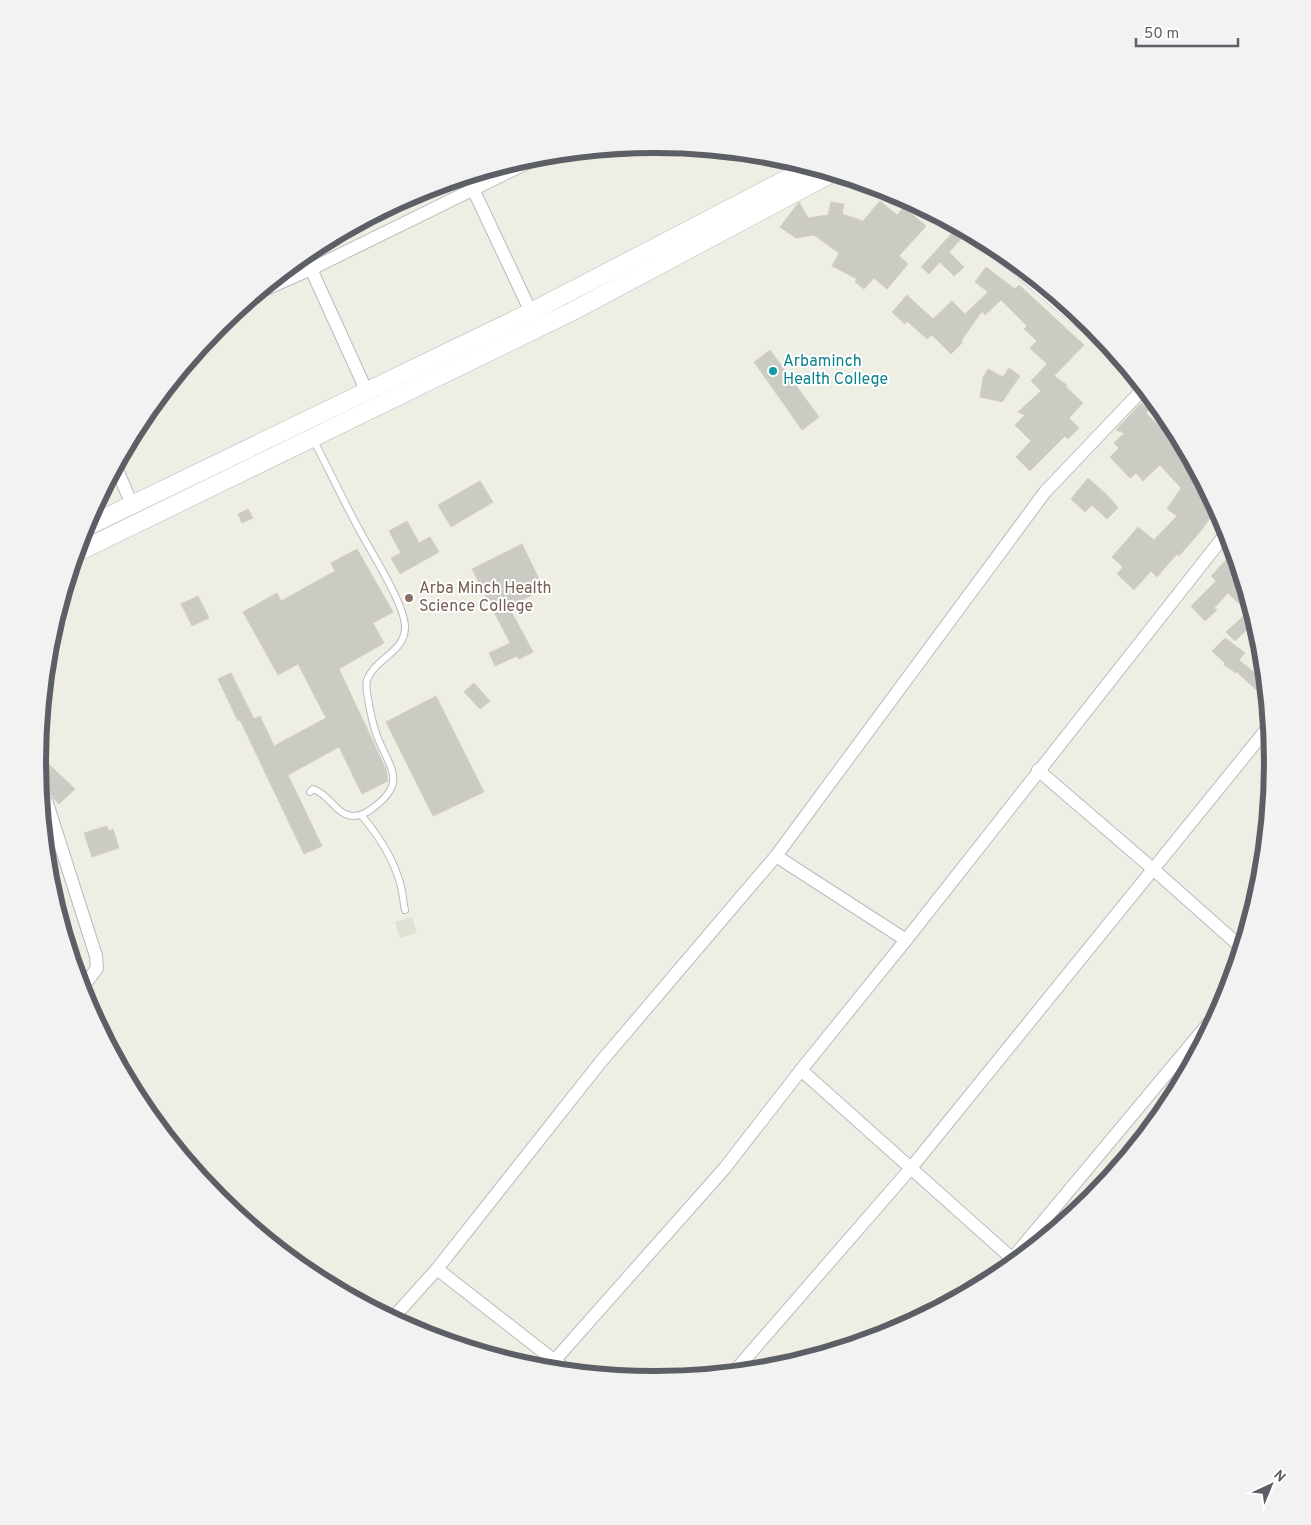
<svg xmlns="http://www.w3.org/2000/svg" width="1311" height="1525" viewBox="0 0 1311 1525" font-family="Overpass,sans-serif">
	<style>
		.education { fill: #e1e0d4 }
		.building { fill: #cccbc3; stroke: #d4d0c2 }
		.lines { fill: none; stroke-linecap: round; stroke-linejoin: round }
		.service-casing { stroke: #b9bbc0; stroke-width: 8 }
		.minor-casing { stroke: #b9bbc0; stroke-width: 14 }
		.secondary-casing { stroke: #b9bcc2; stroke-width: 19 }
		.service { stroke: #fff; stroke-width: 6 }
		.minor { stroke: #fff; stroke-width: 12 }
		.secondary { stroke: #fff; stroke-width: 18 }
		.culture-dot { fill: #0f9aa8; stroke: #fff; stroke-width: 2 }
		.education-dot { fill: #8d6e63; stroke: #fff; stroke-width: 2 }
		.labels { text-anchor: middle; dominant-baseline: central; stroke-width: 4; stroke-linejoin: round; paint-order: stroke }
		.culture-label { font-size: 16px; fill: #0d838f; stroke: #fff; text-anchor: start }
		.education-label { font-size: 16px; fill: #785e54; stroke: #fff; text-anchor: start }
		.rim { fill: none; stroke: #5c5f65; stroke-width: 6 }
	</style>
	<rect width="100%" height="100%" fill="#efeee4"/>
	<path class="education" d="M412,917L417,933L400,938L395,922Z"/>
	<g class="building">
		<path d="M880,201L897,215L904,207L926,226L899,256L908,264L887,289L874,278L864,289L855,282L857,279L832,266L839,253L814,235L796,238L780,227L799,202L808,218L828,215L831,202L844,204L842,214L863,221Z"/>
		<path d="M953,232L961,239L949,252L964,267L954,276L940,262L929,274L921,267Z"/>
		<path d="M986,267L1015,289L1019,285L1084,345L1054,376L1067,385L1066,387L1083,403L1069,418L1079,428L1068,439L1065,436L1030,471L1016,457L1031,441L1015,425L1025,415L1018,412L1041,391L1031,381L1047,364L1030,348L1037,341L1024,329L1027,326L1001,300L985,315L982,311L961,341L963,342L951,354L932,335L927,339L907,321L905,324L892,312L907,295L933,319L952,301L965,314L988,292L975,282Z"/>
		<path d="M770,350L819,417L802,430L754,362Z"/>
		<path d="M1009,368L1020,376L1002,402L980,397L983,378L988,369L1003,377Z"/>
		<path d="M1141,403L1149,410L1146,413L1172,439L1177,434L1183,445L1177,451L1199,475L1217,509L1200,532L1179,556L1177,554L1157,577L1151,571L1134,590L1117,574L1123,567L1112,557L1138,527L1154,540L1177,516L1167,509L1181,488L1160,465L1143,481L1136,473L1130,478L1110,457L1119,448L1114,443L1124,433L1116,430Z"/>
		<path d="M1088,478L1108,496L1118,508L1107,519L1092,505L1085,512L1071,499Z"/>
		<path d="M480,481L493,502L451,527L438,505Z"/>
		<path d="M248,509L253,518L242,523L238,514Z"/>
		<path d="M407,521L419,543L430,537L439,552L400,574L391,558L401,553L389,531Z"/>
		<path d="M522,544L544,589L516,603L517,605L510,609L533,652L519,659L517,656L495,666L489,653L510,643L472,569Z"/>
		<path d="M357,549L393,612L373,623L384,643L339,669L386,769L388,781L362,794L339,747L288,775L322,846L304,854L240,720L238,721L218,679L231,673L254,719L260,716L274,746L326,718L298,664L278,675L243,612L277,593L281,601L335,571L331,563Z"/>
		<path d="M1231,555L1237,559L1255,622L1235,641L1226,632L1248,612L1228,593L1214,608L1217,610L1205,621L1191,606L1216,581L1211,576Z"/>
		<path d="M198,596L209,618L192,626L181,604Z"/>
		<path d="M1225,638L1245,653L1239,660L1266,682L1267,700L1237,672L1236,673L1224,665L1225,663L1212,651Z"/>
		<path d="M474,683L490,701L480,709L464,692Z"/>
		<path d="M436,696L484,792L433,816L386,722Z"/>
		<path d="M38,754L75,789L59,804L40,784L38,762Z"/>
		<path d="M107,826L109,831L113,829L119,848L92,857L84,833Z"/>
	</g>
	<g class="lines">
		<defs>
			<g id="service">
				<path d="M310,792L313,789C329,795 333,808 345,814C354,818 363,815 370,810C409,783 390,769 377,736C373,725 370,711 368,699C367,694 366,685 367,680C375,658 406,652 405,626C404,604 373,555 361,533C344,502 329,470 313,439"/>
				<path d="M362,816C378,835 393,858 400,883C403,892 403,902 405,910"/>
			</g>
			<g id="minor">
				<path d="M473,189L531,312"/>
				<path d="M311,269L367,392"/>
				<path d="M259,292L311,269L541,156"/>
				<path d="M116,467L132,505"/>
				<path d="M1038,770L1153,869L1242,948"/>
				<path d="M41,800L47,803L96,956L97,968L89,979L80,984"/>
				<path d="M776,856L906,940"/>
				<path d="M801,1070L1016,1262"/>
				<path d="M437,1269L569,1372"/>
				<path d="M997,1277L1223,1006"/>
				<path d="M392,1319L437,1269L599,1064L776,856L1045,492L1144,388"/>
				<path d="M546,1370L724,1169L801,1070L906,940L1228,531"/>
				<path d="M733,1373L911,1168L1270,725"/>
			</g>
			<g id="secondary">
				<path d="M994,246L1100,335"/>
				<path d="M84,528L531,312L810,167"/>
				<path d="M76,553L573,311L832,173"/>
			</g>
		</defs>
		<use href="#service" class="service-casing"/>
		<use href="#minor" class="minor-casing"/>
		<use href="#secondary" class="secondary-casing"/>
		<use href="#service" class="service"/>
		<use href="#minor" class="minor"/>
		<use href="#secondary" class="secondary"/>
	</g>
	<circle class="culture-dot" cx="773" cy="371" r="5"/>
	<circle class="education-dot" cx="409" cy="598" r="5"/>
	<g class="labels">
		<g class="culture-label">
			<text x="783" y="362">Arbaminch<tspan x="783" dy="18">Health College</tspan></text>
		</g>
		<g class="education-label">
			<text x="419" y="589">Arba Minch Health<tspan x="419" dy="18">Science College</tspan></text>
		</g>
	</g>
	<path d="M0 0H1311V1525H0ZM46 762a609 609 0 1 1 1218 0a609 609 0 1 1-1218 0Z" fill="#f2f2f3" fill-rule="evenodd"/>
	<path class="rim" d="M46 762a609 609 0 1 1 1218 0a609 609 0 1 1-1218 0Z"/>
	<g transform="translate(1271 1485) rotate(44)" stroke="#ffffff" stroke-width="4" paint-order="stroke">
	<path d="M0-4L9 19L0 12L-9 19Z" fill="#5c5f65"/>
	<text y="-8" font-size="14" font-weight="bold" text-anchor="middle" fill="#5c5f65">N</text>
	</g>
	<path d="M1136 38v8h102v-8" fill="none" stroke="#5c5f65" stroke-width="2.5"/>
	<text x="1144" y="38" font-size="15" fill="#5c5f65" stroke="#ffffff" stroke-width="4" paint-order="stroke">50 m</text>
</svg>
